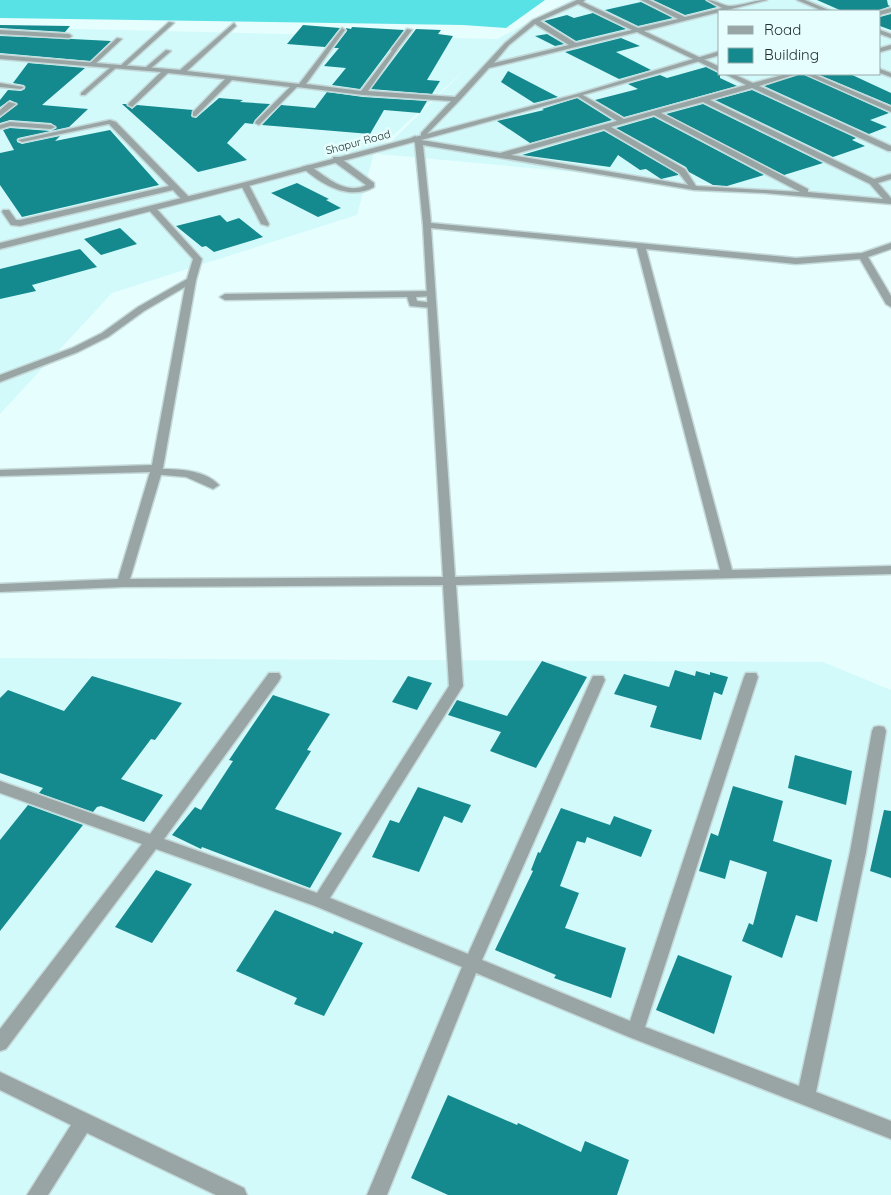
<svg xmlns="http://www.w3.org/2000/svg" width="891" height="1195" viewBox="0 0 891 1195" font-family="Quicksand,sans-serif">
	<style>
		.built { fill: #d3fafb; fill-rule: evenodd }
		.forest { fill: #58e2e6 }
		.building { fill: #148a8e }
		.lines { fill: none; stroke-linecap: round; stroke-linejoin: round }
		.service-casing { stroke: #c4d9d9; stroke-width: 3 }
		.minor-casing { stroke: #c4d9d9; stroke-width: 3 }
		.tertiary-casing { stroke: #c4d9d9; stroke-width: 3 }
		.service { fill: #99a5a5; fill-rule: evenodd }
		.minor { fill: #99a5a5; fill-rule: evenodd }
		.tertiary { fill: #99a5a5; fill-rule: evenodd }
		.labels { text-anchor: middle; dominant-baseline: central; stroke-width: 5; stroke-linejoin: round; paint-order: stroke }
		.far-street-label { font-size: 11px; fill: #232e2e; stroke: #e7fefe }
	</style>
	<rect width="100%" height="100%" fill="#e7fefe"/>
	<g class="built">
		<path d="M571,0H891V201L378,154L470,65L374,153L357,215L112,293L0,414V27L497,39ZM720,11H880V74H720Z"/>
		<path d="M0,658L823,662L891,690V1195H0Z"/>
	</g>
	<path class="forest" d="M0,0H545L506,28L463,25L0,18Z"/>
	<g class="building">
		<path d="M653,0H705L717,7L685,15Z"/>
		<path d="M817,0H887L888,5L890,6L878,11H842Z"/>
		<path d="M641,2L673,18L638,26L605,10Z"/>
		<path d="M593,13L626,29L576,41L544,21L567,15L574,18Z"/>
		<path d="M891,14V30L880,26V17Z"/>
		<path d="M0,25L70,26L65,32L0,28Z"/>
		<path d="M303,25L340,28L325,47L287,44Z"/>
		<path d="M352,27L404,30L360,89L332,85L346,68L324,66L339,48H334L347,31L346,28L351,29Z"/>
		<path d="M416,29L441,30L438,34L453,36L427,80L440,81L432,94L371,89Z"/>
		<path d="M547,34L564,44L555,46L535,36Z"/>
		<path d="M0,36L72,39L111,41L90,61L0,53Z"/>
		<path d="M621,38L640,46L616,52L651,70L619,79L565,52Z"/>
		<path d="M28,63L85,68L42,105L88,109L69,127L18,138L17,142L22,144L60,136L55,141L110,130L159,185L22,217L0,185V153L14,150L3,130L10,128L51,131L57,128L51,123L10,120L0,123V118L18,104L10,100L0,107V100L8,90L21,91L25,89L24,85L13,83Z"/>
		<path d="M706,67L720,74V78L737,86L624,117L595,100L638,89L628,84L660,75L667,78Z"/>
		<path d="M508,71L558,97L534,103L501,82Z"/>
		<path d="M799,74H803L889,113L870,120L887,127L869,134L764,86Z"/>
		<path d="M817,74H850L891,93V105Z"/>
		<path d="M752,90L856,138L852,140L865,146L833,157L715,100Z"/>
		<path d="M327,92L363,97L427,101L420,113L384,110L370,134L262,125L281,105L315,108Z"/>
		<path d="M219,98L243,100L240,102L270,104L255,120L253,124L245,123L227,143L247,160L198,172L122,104H126L132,109L137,105L193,110L191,116L196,118Z"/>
		<path d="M577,98L612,120L530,143L497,121L544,110L542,109Z"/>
		<path d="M703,104L823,163L784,175L666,114Z"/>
		<path d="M654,117L764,175L727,186L713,185L689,172L686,167L616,128Z"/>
		<path d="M604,131L678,174V175L661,179L646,169L640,170L618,155L610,167L522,155Z"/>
		<path d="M297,183L329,199L326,200L341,208L318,217L271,193Z"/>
		<path d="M220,215L227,222L239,218L263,237L214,252L206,246L202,247L176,226Z"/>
		<path d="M120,228L137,244L101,255L84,239Z"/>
		<path d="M80,249L97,267L32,285L36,291L0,299V269Z"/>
		<path d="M542,661L587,677L536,768L490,751L501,732L448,715L457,700L507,716Z"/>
		<path d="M675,670L695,676L696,671L710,675V672L728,677L722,695L714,692L701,740L650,727L657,706L614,694L624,674L669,687Z"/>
		<path d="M92,676L182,703L155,740L151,739L121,779L163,795L144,822L101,806L97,807L93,812L39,793L43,788L0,773V698L8,690L64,711Z"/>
		<path d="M408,676L432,683L417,710L392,702Z"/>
		<path d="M273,695L330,714L307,750L311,751L275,809L342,833L310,888L202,847L201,849L172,835L195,807L201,810L233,761L229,760Z"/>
		<path d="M795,755L852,771L846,805L788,788Z"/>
		<path d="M733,786L783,801L773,841L832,860L817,922L796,915L782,958L742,941L749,923L753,925L767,872L730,860L725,879L699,871L711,833L718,836Z"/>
		<path d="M418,787L471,805L462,823L444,816L419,872L372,857L390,820L399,823Z"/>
		<path d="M28,805L83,825L0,931V840Z"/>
		<path d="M561,808L610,825L614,816L652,830L641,857L587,837L585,843L577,841L560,886L579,893L565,928L626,948L611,998L554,978L556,975L495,950L533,871L531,870L538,852L540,853Z"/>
		<path d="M884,810L891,811V878L870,871Z"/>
		<path d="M156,870L192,884L152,943L115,927Z"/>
		<path d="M275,910L333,934L334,931L363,943L324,1016L294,1004L297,998L236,971Z"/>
		<path d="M678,955L732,976L714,1034L656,1010Z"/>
		<path d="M448,1095L517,1125L518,1123L581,1152L585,1141L629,1160L617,1195H448L411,1178Z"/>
	</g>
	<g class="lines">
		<defs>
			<g id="service">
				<path d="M169,22L174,23L124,68H120V66Z"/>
				<path d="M407,29L412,30L396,51H392L391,50Z"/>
				<path d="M117,38L122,39L93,66H89V64Z"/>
				<path d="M166,50L171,51L149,70H145V68Z"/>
				<path d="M112,66L117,67L85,95H81V93Z"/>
				<path d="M9,102L16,104L0,116V110Z"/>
				<path d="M110,120L116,122L189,197V201H183L173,190L20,226L11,225L2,212L3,210H9L16,220H20L169,186L109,124L22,142L18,140Z"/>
				<path d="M10,122L51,125L55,127L51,129L10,126L0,129V125Z"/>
				<path d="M333,157H339L374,183V187C350,201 321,185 302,167L309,165C325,176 346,196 366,185L333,161Z"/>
				<path d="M431,291L434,292V296L416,297L417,301L435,303V307L432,308L410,306L407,297L225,300L220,297L225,294Z"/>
				<path d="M156,469C176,469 204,469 219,485L213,489L186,477L152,474L150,472L152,470Z"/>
			</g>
			<g id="minor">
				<path d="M577,0H585L583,2L638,28L678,19L641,0H649L685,17L722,8L707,0C716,0 723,6 730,6C743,6 754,0 767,0L644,31L720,67V72L637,32L489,68L460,100L424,137H421V133L451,101L363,95L297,87L259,125L255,123L256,121L290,87L232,80L196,116H193V112L225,79L168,73L132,107L128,105L129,103L161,72L0,59V55L180,70L234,23L236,26L187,71L299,84L342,28L345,30L306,84L361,91L394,48L397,50L368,91L455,97L505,43L533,20ZM578,4L632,30L576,43L540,21ZM535,24L569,45L494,63L509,45Z"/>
				<path d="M797,0H805L831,11H823Z"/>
				<path d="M0,30L69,34L72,36L69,38L0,34Z"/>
				<path d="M880,30L891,34V38L880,34Z"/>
				<path d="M891,45V49L880,52V48Z"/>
				<path d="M880,69L891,73V77L880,73Z"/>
				<path d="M725,74H733L753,83L787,74H797L759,86L891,146V151H888L752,88L710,100L874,179L891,174V179L878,183L891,198V204L764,193L694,190L423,145L431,223L796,258L862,253L891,243V249L868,257L891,296V307L886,304L860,259L796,264L646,249L732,570L891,566V574L456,585L463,686L330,898L468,954L591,680L593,676H603L605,680L482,960L630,1021L744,677L746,673H756L758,677L645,1027L799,1086L850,852L872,731L874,727L879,726L884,727L886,731L866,852L816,1092L891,1121V1139L629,1037L476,973L387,1195H367L462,967L315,906L156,849L6,1049L0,1051V1029L142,844L0,793V781L150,834L269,673H279L281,677L279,681L164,839L317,893L449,686L443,585L123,587L0,592V584L118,579L150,472L0,476V470L152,465L185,287L144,311L108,337L78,352L0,382V375L72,348L102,333L138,307L187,279L193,259L147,208L154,206L202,259L196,280L163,468L130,579L443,577L423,225L415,143L411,138L415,136L421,140L500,153L617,121L577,96V94H581L624,119L746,85ZM703,102L870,184L883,199L808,192V189L661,113ZM654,115L800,192L696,186L685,169L611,127ZM604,129L679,173L688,185L511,155ZM431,228L637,248L720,570L455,577Z"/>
				<path d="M805,74H813L891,107V112Z"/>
				<path d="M0,83L24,87L21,89L0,87Z"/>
				<path d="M242,183L249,185L269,224L268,226L261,224L241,185Z"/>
				<path d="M0,1072L244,1188L247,1195H216L87,1133L48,1195H27L71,1125L0,1090Z"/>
			</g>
			<g id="tertiary">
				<path d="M891,8V12L880,15V11Z"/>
				<path d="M720,51V55C482,126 241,189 0,249V243L242,183L577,94Z"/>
			</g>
		</defs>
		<use href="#service" class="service-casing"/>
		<use href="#minor" class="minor-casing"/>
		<use href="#tertiary" class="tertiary-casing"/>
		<use href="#service" class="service"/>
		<use href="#minor" class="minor"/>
		<use href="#tertiary" class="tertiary"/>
	</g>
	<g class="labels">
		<g class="far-street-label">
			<text transform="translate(358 142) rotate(-15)">Shapur Road</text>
		</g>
	</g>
	<rect x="718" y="10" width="162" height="65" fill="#e7fefe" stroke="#99abab"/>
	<rect x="728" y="26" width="25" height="8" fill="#99a5a5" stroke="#99abab"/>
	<text x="764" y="35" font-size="15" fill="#232e2e">Road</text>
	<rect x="728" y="48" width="25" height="15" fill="#148a8e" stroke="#99abab"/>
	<text x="764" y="60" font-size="15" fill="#232e2e">Building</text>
</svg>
